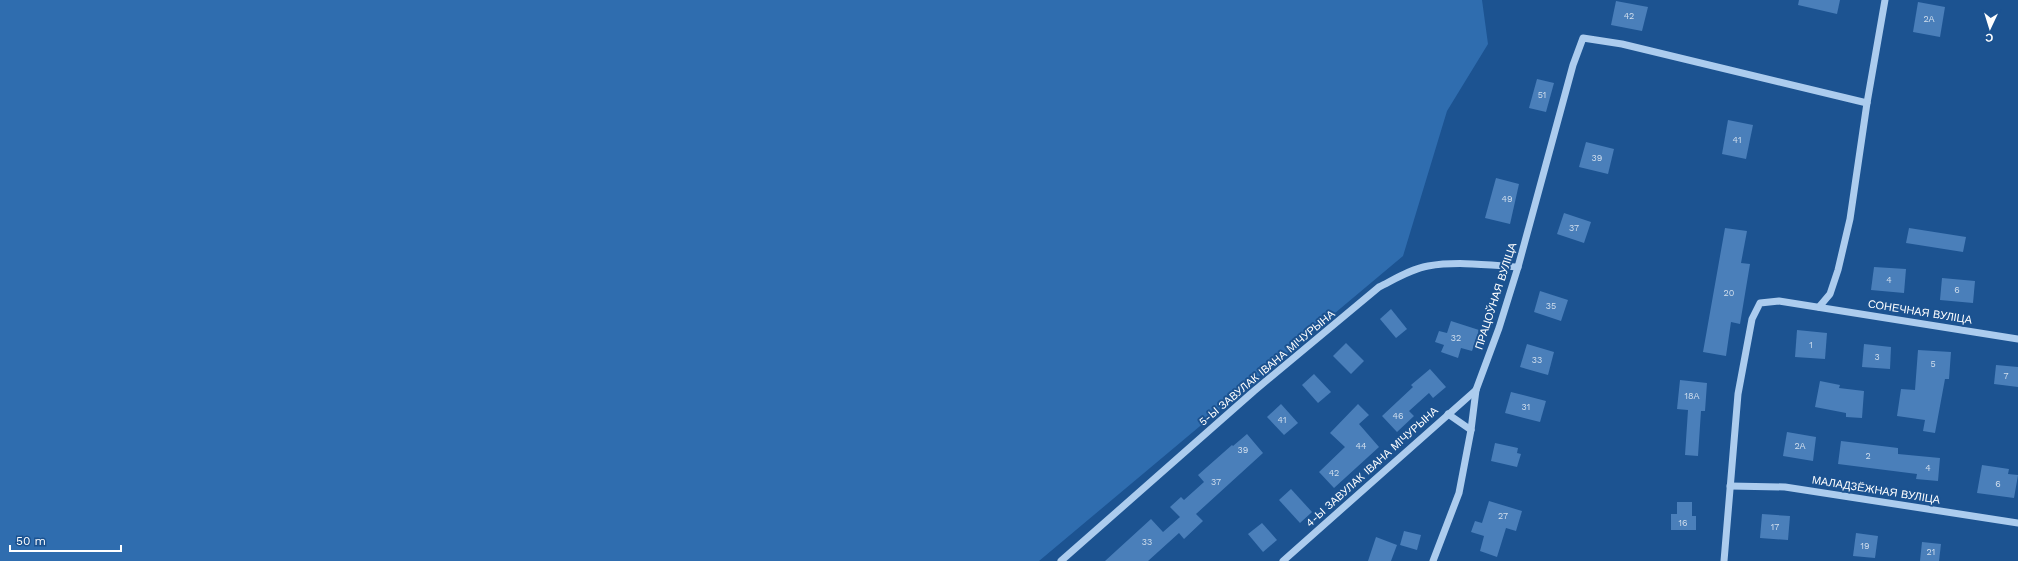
<svg xmlns="http://www.w3.org/2000/svg" width="2018" height="561" viewBox="0 0 2018 561" font-family="'Work Sans',sans-serif">
	<style>
		.green { fill: #2f6daf }
		.building { fill: #4a7fba }
		.lines { fill: none; stroke-linecap: round; stroke-linejoin: round }
		.minor { stroke: #acccee; stroke-width: 7 }
		.labels { text-anchor: middle; dominant-baseline: central; stroke-width: 4; stroke-linejoin: round; paint-order: stroke }
		.number-label { font-size: 9px; fill: #d2dfee }
		.street-label { font-size: 11px; fill: #fff; stroke: #1c5391 }
	</style>
	<rect width="100%" height="100%" fill="#1c5391"/>
	<path class="green" d="M0,0H1482L1488,44L1447,111L1403,256L1039,561H0Z"/>
	<g class="building">
		<path d="M1799,0H1840L1837,14L1798,5Z"/>
		<path d="M1616,1L1648,7L1642,31L1611,25Z"/>
		<path d="M1918,2L1945,7L1940,37L1913,32Z"/>
		<path d="M1537,79L1554,83L1546,112L1529,108Z"/>
		<path d="M1728,120L1753,125L1746,159L1722,154Z"/>
		<path d="M1586,142L1614,149L1608,174L1579,167Z"/>
		<path d="M1496,178L1519,184L1510,224L1485,218Z"/>
		<path d="M1564,213L1591,222L1584,243L1557,234Z"/>
		<path d="M1725,228L1747,231L1741,263L1750,264L1740,324L1731,322L1726,356L1703,352Z"/>
		<path d="M1909,228L1966,237L1963,252L1906,243Z"/>
		<path d="M1874,267L1906,269L1904,293L1871,290Z"/>
		<path d="M1942,278L1975,281L1973,303L1940,300Z"/>
		<path d="M1540,291L1568,300L1561,321L1534,312Z"/>
		<path d="M1391,309L1407,329L1396,338L1380,319Z"/>
		<path d="M1451,321L1479,330L1472,351L1461,348L1458,358L1441,352L1444,345L1435,342L1439,331L1447,333Z"/>
		<path d="M1797,330L1827,333L1825,359L1795,357Z"/>
		<path d="M1346,343L1364,361L1351,374L1333,356Z"/>
		<path d="M1527,344L1554,352L1548,375L1520,367Z"/>
		<path d="M1864,344L1891,347L1890,369L1862,367Z"/>
		<path d="M1918,350L1951,352L1949,379H1945L1935,433L1923,431L1925,420L1897,416L1901,389L1915,390Z"/>
		<path d="M1996,365L2018,367V387L1994,384Z"/>
		<path d="M1430,369L1446,387L1433,398L1429,393L1409,411L1414,416L1397,432L1382,416L1413,387L1411,385Z"/>
		<path d="M1314,374L1331,392L1318,403L1302,385Z"/>
		<path d="M1680,380L1707,383L1705,411H1701L1698,456L1685,455L1688,410L1677,409Z"/>
		<path d="M1820,381L1840,385L1839,388L1864,391L1862,418L1846,417V413L1815,407Z"/>
		<path d="M1511,392L1546,401L1540,422L1505,413Z"/>
		<path d="M1281,404L1298,423L1284,435L1267,417Z"/>
		<path d="M1358,404L1369,415L1359,424L1379,447L1334,488L1319,472L1345,447L1330,433Z"/>
		<path d="M1787,432L1816,437L1813,461L1783,456Z"/>
		<path d="M1247,434L1263,453L1196,514L1203,521L1184,539L1179,533L1148,561H1105L1151,519L1163,532L1180,517L1170,507L1181,497L1184,500L1204,482L1198,475L1232,445L1233,446Z"/>
		<path d="M1841,441L1898,448V454L1940,458L1938,481L1916,479L1917,474L1838,464Z"/>
		<path d="M1495,443L1518,448L1517,453L1521,454L1517,467L1491,461Z"/>
		<path d="M1982,465L2009,469L2008,474L2018,475L2014,498L1977,493Z"/>
		<path d="M1291,489L1312,512L1300,523L1279,500Z"/>
		<path d="M1489,501L1522,511L1516,531L1506,528L1497,557L1480,551L1484,536L1471,532L1475,521L1482,523Z"/>
		<path d="M1677,502H1692V516H1696V530H1671V514H1677Z"/>
		<path d="M1762,514L1790,516L1788,540L1760,538Z"/>
		<path d="M1262,523L1277,540L1263,552L1248,534Z"/>
		<path d="M1404,531L1421,535L1417,550L1400,545Z"/>
		<path d="M1856,533L1878,536L1875,558L1853,556Z"/>
		<path d="M1376,537L1397,545L1391,561H1368Z"/>
		<path d="M1922,542L1941,544L1939,561H1920Z"/>
	</g>
	<g class="lines">
		<g class="minor">
			<path d="M1819,307L1830,294L1838,270L1850,219L1867,103L1885,0"/>
			<path d="M1448,414L1471,430"/>
			<path d="M1730,486L1785,487L2018,523"/>
			<path d="M1061,561L1254,391L1379,287C1395,279 1411,269 1428,266C1457,261 1489,265 1518,267"/>
			<path d="M1283,561L1476,390"/>
			<path d="M1433,561L1459,493L1471,430L1476,390L1499,328L1518,267L1573,65L1583,38L1622,44L1867,103"/>
			<path d="M1724,561L1738,394L1752,319L1760,303L1779,301L2018,339"/>
		</g>
	</g>
	<g class="labels">
		<g class="number-label">
			<text x="1629" y="16">42</text>
			<text x="1929" y="19">2А</text>
			<text x="1542" y="95">51</text>
			<text x="1737" y="140">41</text>
			<text x="1597" y="158">39</text>
			<text x="1507" y="199">49</text>
			<text x="1574" y="228">37</text>
			<text x="1889" y="280">4</text>
			<text x="1957" y="290">6</text>
			<text x="1729" y="293">20</text>
			<text x="1551" y="306">35</text>
			<text x="1456" y="338">32</text>
			<text x="1811" y="345">1</text>
			<text x="1877" y="357">3</text>
			<text x="1537" y="360">33</text>
			<text x="1933" y="364">5</text>
			<text x="2006" y="376">7</text>
			<text x="1692" y="396">18А</text>
			<text x="1526" y="407">31</text>
			<text x="1398" y="416">46</text>
			<text x="1282" y="420">41</text>
			<text x="1361" y="446">44</text>
			<text x="1800" y="446">2А</text>
			<text x="1243" y="450">39</text>
			<text x="1868" y="456">2</text>
			<text x="1928" y="468">4</text>
			<text x="1334" y="473">42</text>
			<text x="1216" y="482">37</text>
			<text x="1998" y="484">6</text>
			<text x="1503" y="516">27</text>
			<text x="1683" y="523">16</text>
			<text x="1775" y="527">17</text>
			<text x="1147" y="542">33</text>
			<text x="1865" y="546">19</text>
			<text x="1931" y="552">21</text>
		</g>
		<g class="street-label">
			<text transform="translate(1496 296) rotate(-72)">ПРАЦОЎНАЯ ВУЛІЦА</text>
			<text transform="translate(1920 312) rotate(9)">СОНЕЧНАЯ ВУЛІЦА</text>
			<text transform="translate(1267 368) rotate(-40)">5-Ы ЗАВУЛАК ІВАНА МІЧУРЫНА</text>
			<text transform="translate(1372 467) rotate(-42)">4-Ы ЗАВУЛАК ІВАНА МІЧУРЫНА</text>
			<text transform="translate(1876 490) rotate(9)">МАЛАДЗЁЖНАЯ ВУЛІЦА</text>
		</g>
	</g>
	<g transform="translate(1990 28) rotate(184)" stroke="#1c5391" stroke-width="3" paint-order="stroke">
	<path d="M0-3L7 15L0 10L-7 15Z" fill="#ffffff"/>
	<text y="-6" font-size="11" font-weight="bold" text-anchor="middle" fill="#ffffff">С</text>
	</g>
	<path d="M10 545v6h111v-6" fill="none" stroke="#ffffff" stroke-width="2"/>
	<text x="16" y="545" font-size="12" fill="#ffffff" stroke="#1c5391" stroke-width="3" paint-order="stroke">50 m</text>
</svg>
